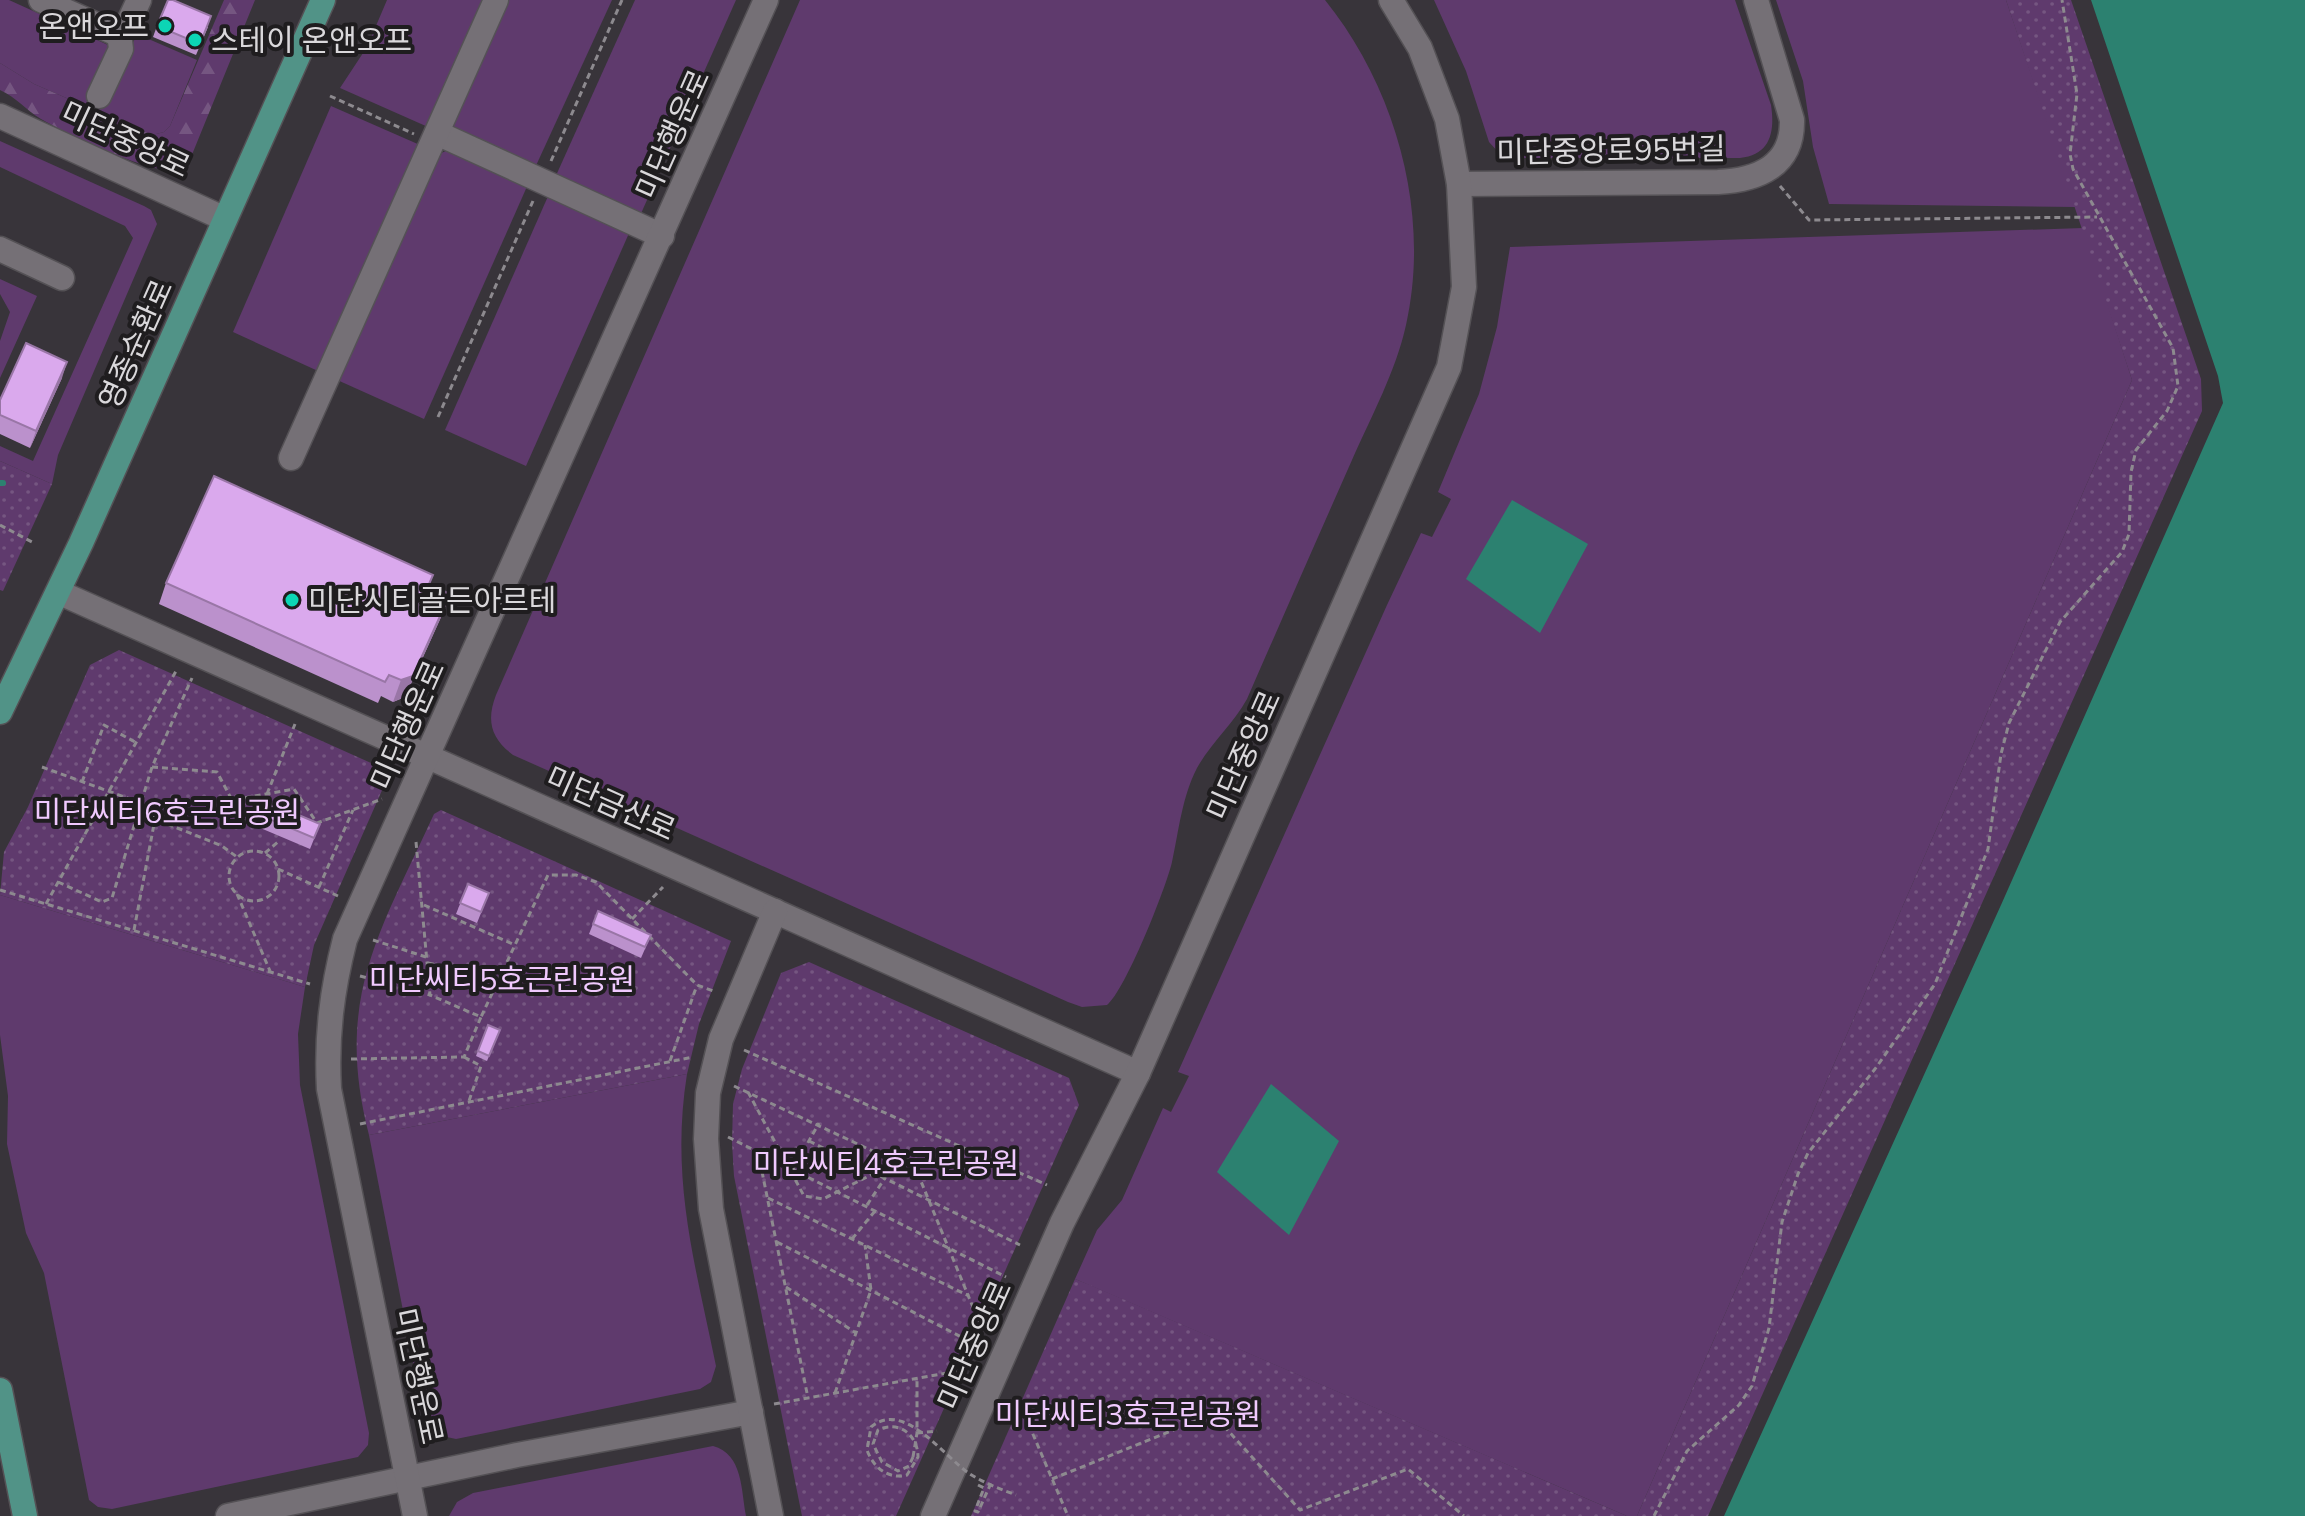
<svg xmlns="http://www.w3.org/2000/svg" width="2305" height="1516" viewBox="0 0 2305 1516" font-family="Mulish,'Noto Sans KR',sans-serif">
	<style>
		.green { fill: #5f3a6d }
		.forest { fill: url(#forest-firs) }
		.park { fill: url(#park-dots) }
		.water { fill: #2c8170 }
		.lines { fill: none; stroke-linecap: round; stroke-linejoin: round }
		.stream { stroke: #2c8170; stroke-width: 6 }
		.minor-casing { stroke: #545155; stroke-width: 27 }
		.major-casing { stroke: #545155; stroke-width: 27 }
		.path { stroke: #8d8a8f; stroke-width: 3; stroke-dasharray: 6 4; stroke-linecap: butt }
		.minor { stroke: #757076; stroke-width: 24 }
		.major { stroke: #519387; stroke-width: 24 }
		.path-bridge { stroke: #8d8a8f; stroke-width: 3; stroke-dasharray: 6 4; stroke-linecap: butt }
		.wall { fill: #bb91cc }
		.shaded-wall { fill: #9976a6 }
		.building { fill: #daa9ed; stroke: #9976a6; stroke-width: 2 }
		.poi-dot { fill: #0cd5b5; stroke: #1f1d1f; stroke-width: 3 }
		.labels { text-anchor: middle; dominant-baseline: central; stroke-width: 8; stroke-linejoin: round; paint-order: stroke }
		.poi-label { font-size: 30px; fill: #dad8db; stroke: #1f1d1f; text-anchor: start }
		.street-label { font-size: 30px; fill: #dad8db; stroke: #1f1d1f }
		.park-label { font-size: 30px; fill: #f0c9fe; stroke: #1f1d1f }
	</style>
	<defs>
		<pattern id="forest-firs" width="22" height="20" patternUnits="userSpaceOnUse" patternTransform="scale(2)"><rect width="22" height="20" fill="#5f3a6d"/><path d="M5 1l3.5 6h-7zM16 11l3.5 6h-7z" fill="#755681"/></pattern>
		<pattern id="park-dots" width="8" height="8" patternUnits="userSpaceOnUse" patternTransform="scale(2)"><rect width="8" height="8" fill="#5f3a6d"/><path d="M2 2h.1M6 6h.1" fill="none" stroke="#755681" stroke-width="1.8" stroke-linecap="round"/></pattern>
	</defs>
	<rect width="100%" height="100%" fill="#38343a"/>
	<g class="green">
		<path d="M0,0H9L108,45L106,102L137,34L197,60L170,126L164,132L152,135L34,84L0,63Z"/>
		<path d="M387,0H485L428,127L340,88L367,47Z"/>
		<path d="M506,0H612L534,170L453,129L451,122Z"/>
		<path d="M635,0H736L639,218L554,180Z"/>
		<path d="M800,0H1325C1396,88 1431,213 1406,325C1396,371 1371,417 1352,460C1317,539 1282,619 1247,699C1233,724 1211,743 1197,768C1182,797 1179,830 1172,862C1166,888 1125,991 1107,1005L1082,1007L1068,1002L513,755C491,738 486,721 496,695Z"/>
		<path d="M1434,0H1735L1771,105C1775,131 1771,155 1740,158H1515L1500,154L1489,142L1466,71Z"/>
		<path d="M1776,0H2006L2076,207L1829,204L1813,147L1803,81Z"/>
		<path d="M331,106L420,145L318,371L233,332Z"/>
		<path d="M0,141L144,206L151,210L157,224L58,455L52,484L0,461V446L33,461L133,238L125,226L0,167Z"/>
		<path d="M446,151L529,182L424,419L335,379L439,154Z"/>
		<path d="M549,194L630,231L526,466L445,430Z"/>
		<path d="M2083,228L2132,380L1637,1516H1627L1075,1279L1097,1230L1122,1200L1163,1108L1171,1112L1189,1076L1178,1072L1387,605L1421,533L1432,537L1451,499L1438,492L1479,394L1497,327L1510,247Z"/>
		<path d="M0,279L37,296L0,378V341L10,312L0,294Z"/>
		<path d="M0,895L305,987L298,1034L300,1085L369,1433L368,1445L358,1457L112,1509L98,1507L89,1500L44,1273L26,1233L7,1144L8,1096L0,1035Z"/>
		<path d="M687,1074C670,1180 695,1263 716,1366L711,1382L700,1389L456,1439L433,1434L424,1419L369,1135Z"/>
		<path d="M713,1446C743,1454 741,1490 746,1516H449L457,1502L473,1493Z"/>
	</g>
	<path class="forest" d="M224,0H255L191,157L176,170C152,175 65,133 41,119C26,110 16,97 0,90V63L34,84L152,135L164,132L170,126Z"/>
	<g class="park">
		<path d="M2006,0H2071L2201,379L2202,411L1708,1516H1637L2132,380Z"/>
		<path d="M0,461L52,484L3,591L0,590Z"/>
		<path d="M119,650L371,763L380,774L383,788L314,945L305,987L0,895L4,852L28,807L90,665Z"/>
		<path d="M441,810L731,941L699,1024L687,1074L369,1135C334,999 379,934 434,814Z"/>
		<path d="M809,962L1069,1078L1079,1105L896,1516H802L734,1176L732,1143L733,1104L742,1069L781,973Z"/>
		<path d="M1075,1279L1090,1285L1627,1516H971Z"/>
	</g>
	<g class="water">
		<path d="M2091,0H2305V1516H1724L2001,905L2223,403L2218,376Z"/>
		<path d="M1512,500L1588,544L1540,633L1466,579Z"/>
		<path d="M1271,1084L1339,1141L1289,1235L1217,1172Z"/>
	</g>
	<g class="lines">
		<path class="stream" d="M0,483H3"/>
		<defs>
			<g id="minor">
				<path d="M41,0L115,33L126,28L139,0"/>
				<path d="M99,96L121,49L119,33"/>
				<path d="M0,116L225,219"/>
				<path d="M437,133L662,236"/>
				<path d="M1459,184L1718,182C1758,180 1793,166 1792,120L1756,0"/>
				<path d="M0,249L62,278"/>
				<path d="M291,458L496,0"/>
				<path d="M58,592L1138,1073"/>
				<path d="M228,1516L517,1455L751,1412"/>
				<path d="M415,1516L329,1089C326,1036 332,990 345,939L766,0"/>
				<path d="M771,1516L711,1209L706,1139L708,1093L721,1039L775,911"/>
				<path d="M933,1516L1062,1223L1138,1073L1449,367L1464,287L1459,184L1447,119L1420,48L1391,0"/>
			</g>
			<g id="major">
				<path d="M0,712L81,543L323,0"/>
				<path d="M0,1390L25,1516"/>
			</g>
		</defs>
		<use href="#minor" class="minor-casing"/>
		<use href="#major" class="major-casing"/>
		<g class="path">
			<path d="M330,96L414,134"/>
			<path d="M551,161L622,0"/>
			<path d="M1780,186L1809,220L2097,217"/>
			<path d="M438,417L533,201"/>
			<path d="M0,525L32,542"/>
			<path d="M42,767L141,803L155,819L222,846L237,857"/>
			<path d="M152,767L217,772L232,800L294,789L317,823L382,799"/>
			<path d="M82,782L104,725L135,742"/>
			<path d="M267,794L295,724"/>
			<path d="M416,842L430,995L481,1017L548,875H576L596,882L697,985L716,992"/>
			<circle cx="254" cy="876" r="25"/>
			<path d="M265,853L279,841"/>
			<path d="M278,869L338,896"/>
			<path d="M58,882L102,902L112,898L152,767L192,678"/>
			<path d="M319,887L353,810"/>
			<path d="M0,890L310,984"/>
			<path d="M237,894L270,971"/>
			<path d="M46,904L176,671"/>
			<path d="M424,905L515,945"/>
			<path d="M632,919L663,887"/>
			<path d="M134,930L155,819"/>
			<path d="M373,940L426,957"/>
			<path d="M428,963L499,979"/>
			<path d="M360,976L430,995"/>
			<path d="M744,1050L1047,1185"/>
			<path d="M464,1057L481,1066L469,1101"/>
			<path d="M351,1059L464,1057L481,1017"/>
			<path d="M670,1061L697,985"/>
			<path d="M734,1086L896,1162"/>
			<path d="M748,1092L804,1196L823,1199L905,1158L913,1162L982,1329"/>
			<path d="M360,1124L693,1057"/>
			<path d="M728,1137L1006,1277"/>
			<path d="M809,1141L1020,1245"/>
			<path d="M758,1152L808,1398"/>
			<path d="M793,1169L819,1123"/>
			<path d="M768,1198L969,1296"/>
			<path d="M867,1205L885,1178"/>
			<path d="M852,1239L875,1211"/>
			<path d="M777,1242L975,1344"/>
			<path d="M786,1287L856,1333"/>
			<path d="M835,1393L871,1290L865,1245"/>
			<path d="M1017,1397L1068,1516"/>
			<path d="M774,1404L964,1370"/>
			<path d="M917,1433L937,1431"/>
			<path d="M913,1457L917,1433V1379"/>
			<path d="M1052,1479L1213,1414L1300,1510L1408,1469L1464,1516"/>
			<path d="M978,1485L984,1488L975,1511L978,1512L992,1481"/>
			<path d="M1654,1516L1687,1451L1739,1405L1752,1386L1769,1328L1782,1222L1798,1174L1808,1153L1875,1069L1935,984L1988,849L2001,754L2009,723L2060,622L2122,552L2129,534L2131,472L2136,450L2167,411L2178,386L2173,348L2073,169L2070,154L2077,94L2062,0"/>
		</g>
		<use href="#minor" class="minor"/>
		<use href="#major" class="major"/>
		<path class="path-bridge" d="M913,1457L909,1466L898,1471L882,1462L873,1444L878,1430C899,1420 918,1435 918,1457L907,1475C888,1480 873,1467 867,1450L871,1427C904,1399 944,1457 970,1474C984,1483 1000,1489 1016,1495"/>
	</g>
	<g class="wall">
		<path d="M157,26L208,27L196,55L153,37Z"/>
		<path d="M62,378L30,448L0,434V400Z"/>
		<path d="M166,583L429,584L442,615L405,697L393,702L381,696L378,703L159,604Z"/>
		<path d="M268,802L320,824L310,849L258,827Z"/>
		<path d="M468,884L489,893L477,923L456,914Z"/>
		<path d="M598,911L651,935L641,958L589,934Z"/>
		<path d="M488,1025L500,1030L487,1061L476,1056Z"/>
	</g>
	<g class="shaded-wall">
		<path d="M67,362L62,378L30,448L36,431Z"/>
		<path d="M450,594L442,615L405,697L393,702L401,680Z"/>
	</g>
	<g class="building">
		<path d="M168,0H173L211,16L200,44L157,26Z"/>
		<path d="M26,343L67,362L36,431L0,415V400Z"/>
		<path d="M214,476L433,575L429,584L450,594L413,676L401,680L389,675L385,682L166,583Z"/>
		<path d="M268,802L320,824L314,838L262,816Z"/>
		<path d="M468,884L489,893L481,912L460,903Z"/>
		<path d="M598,911L651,935L645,947L593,924Z"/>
		<path d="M488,1025L500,1030L489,1056L478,1051Z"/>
	</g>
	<g class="poi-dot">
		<circle cx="165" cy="26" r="8"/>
		<circle cx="195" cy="40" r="8"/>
		<circle cx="292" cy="600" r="8"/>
	</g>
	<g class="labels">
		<g class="poi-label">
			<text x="149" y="26" text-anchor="end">온앤오프</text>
			<text x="211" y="40">스테이 온앤오프</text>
			<text x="308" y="600">미단시티골든아르테</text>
		</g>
		<g class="street-label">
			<text transform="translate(672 134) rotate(-66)">미단행운로</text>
			<text transform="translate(126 139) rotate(25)">미단중앙로</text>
			<text transform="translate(1611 150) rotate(-1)">미단중앙로95번길</text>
			<text transform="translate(135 344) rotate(-66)">영종순환로</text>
			<text transform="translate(407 725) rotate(-66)">미단행운로</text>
			<text transform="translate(1243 755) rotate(-66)">미단중앙로</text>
			<text transform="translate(611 803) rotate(24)">미단금산로</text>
			<text transform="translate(974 1345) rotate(-66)">미단중앙로</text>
			<text transform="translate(419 1376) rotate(78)">미단행운로</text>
		</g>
		<g class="park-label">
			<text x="167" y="812">미단씨티6호근린공원</text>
			<text x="502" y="979">미단씨티5호근린공원</text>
			<text x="886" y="1163">미단씨티4호근린공원</text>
			<text x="1128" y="1414">미단씨티3호근린공원</text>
		</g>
	</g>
</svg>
